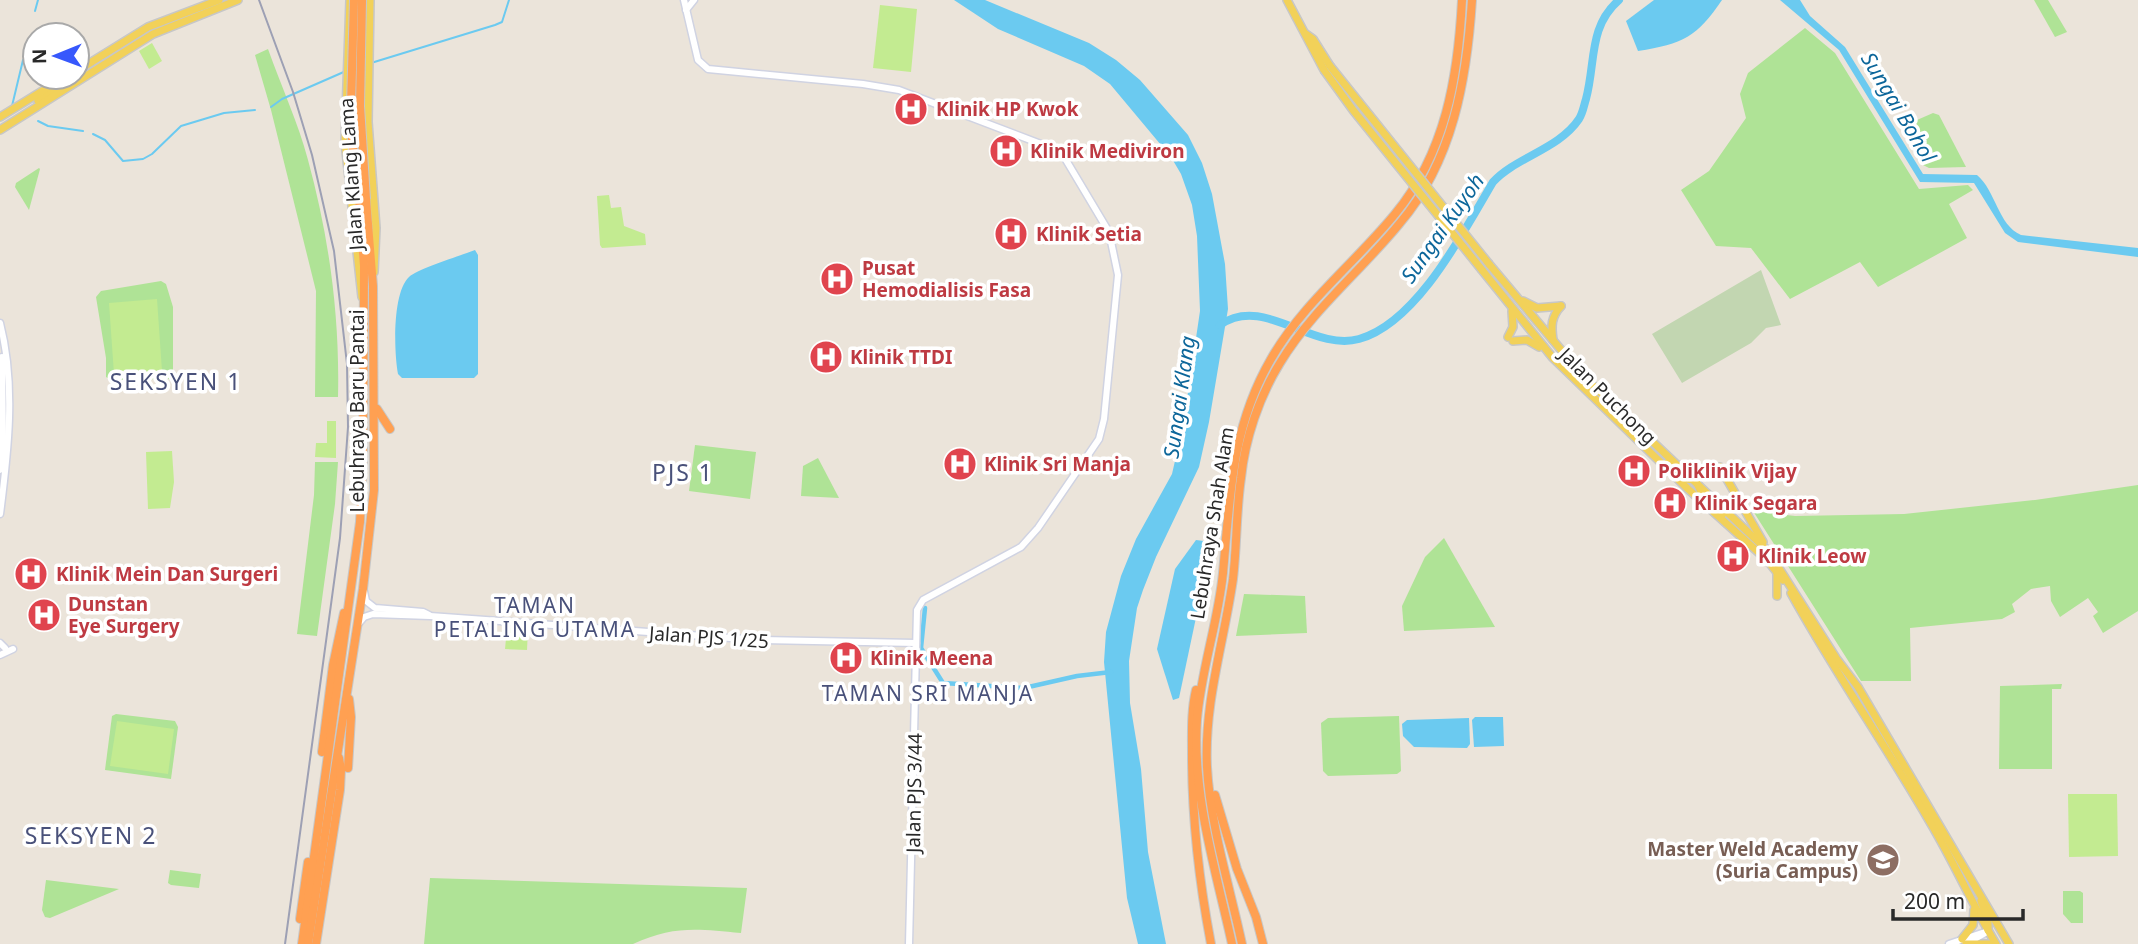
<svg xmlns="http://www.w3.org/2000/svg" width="2138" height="944" viewBox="0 0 2138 944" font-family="'Noto Sans',sans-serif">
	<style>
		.green { fill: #afe396 }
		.cemetery { fill: #c2d6b1 }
		.pitch { fill: #c3eb91 }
		.water { fill: #6bcaf0 }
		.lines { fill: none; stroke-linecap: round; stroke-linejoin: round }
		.stream { stroke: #6bcaf0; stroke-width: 2 }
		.canal { stroke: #6bcaf0; stroke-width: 4.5 }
		.river { stroke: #6bcaf0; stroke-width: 8 }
		.secondary-casing { stroke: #d0d3e2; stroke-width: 9 }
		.primary-casing { stroke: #c7c7c7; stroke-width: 10 }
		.highway-casing { stroke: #c7c7c7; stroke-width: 10 }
		.secondary { stroke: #fff; stroke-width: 6 }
		.primary { stroke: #f2d159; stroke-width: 7 }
		.highway { stroke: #ffa052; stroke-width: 8 }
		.rail { stroke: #9da0b4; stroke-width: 2 }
		.primary-bridge-casing { stroke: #c7c7c7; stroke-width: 10; stroke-linecap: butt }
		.highway-bridge-casing { stroke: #c7c7c7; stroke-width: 10; stroke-linecap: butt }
		.primary-bridge { stroke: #f2d159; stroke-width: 7 }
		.highway-bridge { stroke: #ffa052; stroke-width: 8 }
		.labels { text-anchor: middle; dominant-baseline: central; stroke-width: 7; stroke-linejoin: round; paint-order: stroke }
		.health-label { font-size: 19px; font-weight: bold; fill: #be3a42; stroke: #fff; text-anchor: start }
		.street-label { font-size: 19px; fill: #292929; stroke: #fff }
		.education-label { font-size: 19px; font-weight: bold; fill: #785e54; stroke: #fff; text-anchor: end }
		.water-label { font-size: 21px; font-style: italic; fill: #0c669a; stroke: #fff }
		.neighbourhood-label { font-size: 21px; letter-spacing: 2px; fill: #49517a; stroke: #fff }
		.quarter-label { font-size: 23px; letter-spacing: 2px; fill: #49517a; stroke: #fff }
	</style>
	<rect width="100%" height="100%" fill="#ebe4da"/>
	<g class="green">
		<path d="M2034,0H2048L2067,32L2055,37Z"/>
		<path d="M1805,28L1835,53L1919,189L1968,185L1973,190L1949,204L1967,238L1878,287L1860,262L1790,299L1751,248L1716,246L1681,190L1709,171L1746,118L1740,94L1748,73Z"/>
		<path d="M268,49C281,86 298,122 308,160C329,237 340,316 338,397H315L316,291L271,110L255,55Z"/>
		<path d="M1933,113L1939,115L1966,167L1929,168L1923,165L1901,127Z"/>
		<path d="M39,168L40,169L29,210L15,187L16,183Z"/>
		<path d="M161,281L166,284L173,307V376L170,379L111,380L106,377V358L96,297L101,291Z"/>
		<path d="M695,445L756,452L750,499L689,491Z"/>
		<path d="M818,458L839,498L801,496L803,466Z"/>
		<path d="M315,462H338L335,504L317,636L297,634L314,495Z"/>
		<path d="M2138,485V611L2103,633L2093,616L2098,612L2088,598L2060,617L2051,601L2050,586L2031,589L2012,604L2015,612L2002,619L1910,628L1911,681H1861L1753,511L1795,516L1904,514L2035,500Z"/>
		<path d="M1444,538L1495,627L1404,631L1402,606L1425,557Z"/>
		<path d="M1244,594L1305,596L1307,633L1236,636Z"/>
		<path d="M2062,684L2061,689H2052V769H1999L2000,686Z"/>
		<path d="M116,714L175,721L178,727L171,779L105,770L112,716Z"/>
		<path d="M1399,716L1401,771L1397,774L1328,776L1323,771L1321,723L1328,718Z"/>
		<path d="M170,870L201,874L199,888L171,885L168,883Z"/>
		<path d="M430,878L747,888L741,933C698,929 674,925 633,944H424Z"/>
		<path d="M46,880L119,889L50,918L45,917L42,910Z"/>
		<path d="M2063,891H2080L2083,893V923H2071L2063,914Z"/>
	</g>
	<path class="cemetery" d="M1761,270L1781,325L1766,328L1751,343L1682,383L1652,334Z"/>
	<g class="pitch">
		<path d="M880,5L917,9L911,72L873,68Z"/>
		<path d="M152,43L162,61L149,69L139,51Z"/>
		<path d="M609,195L611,208L621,207L624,226L645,234L646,245L602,248L600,245L597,196Z"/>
		<path d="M157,299L162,371L114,374L109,303Z"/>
		<path d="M327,421H336V458L315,457L316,443H327Z"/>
		<path d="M172,451L174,482L170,508L148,509L146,452Z"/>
		<path d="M507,628L528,629L527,650L505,649Z"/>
		<path d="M117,721L174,729L168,774L110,766Z"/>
		<path d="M2068,794H2117L2118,856L2069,857Z"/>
	</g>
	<g class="water">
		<path d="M954,0H985L1089,43L1116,60L1140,80L1188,135L1202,163L1212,194L1225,264L1228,309L1209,422L1199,467L1156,557L1143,590L1137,608L1129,661L1130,703L1141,769L1148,852L1166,944H1138L1127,898L1104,662L1106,632L1121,576L1136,539L1172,474L1183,426L1200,311L1197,236L1192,205L1181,174L1171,157L1110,84L1084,66L998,29Z"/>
		<path d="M1654,0H1722C1697,37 1683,44 1638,51L1626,21Z"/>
		<path d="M1780,0H1800L1810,16L1845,47L1923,174L1977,175C1996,191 1998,225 2021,235L2138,248V257L2018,242L2005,233L1974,183L1920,182L1839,50Z"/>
		<path d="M475,250L478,255V374L474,378H402L398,374C394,353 392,293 409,277C419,268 460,256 475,250Z"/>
		<path d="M1196,540L1212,542L1179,698L1173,700L1157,649L1175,569Z"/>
		<path d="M1475,717H1503L1504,746L1474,747L1472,720Z"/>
		<path d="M1469,718L1470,744L1467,748L1414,747L1403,736L1402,724L1407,720Z"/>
	</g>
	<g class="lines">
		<g class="stream">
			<path d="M35,11L38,0"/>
			<path d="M371,63L495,25L502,22L509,0"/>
			<path d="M12,106L23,60"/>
			<path d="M271,107L282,99L346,71"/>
			<path d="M38,121L48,126L83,131"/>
			<path d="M93,134L105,140L123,161L143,159L152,154L181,126L224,113L255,110"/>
		</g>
		<path class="canal" d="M925,608L921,648L943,683L1024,688L1077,676L1111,672"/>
		<path class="river" d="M1220,325C1264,294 1312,352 1359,339C1417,323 1464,231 1493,182C1516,157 1559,149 1579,119C1583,113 1584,105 1586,99C1596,62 1588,27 1619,0"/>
		<defs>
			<g id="secondary">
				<path d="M684,0L698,60L708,69L863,84L899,90L1054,149L1063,155L1109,232L1118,275L1104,419L1099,439L1038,528L1021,547L923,600L917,610L909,944"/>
				<path d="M686,10L694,0"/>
				<path d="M0,323C16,385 8,452 0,514"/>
				<path d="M0,470L3,444L2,357"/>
				<path d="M364,591L366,601L375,608L423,612L429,615"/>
				<path d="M359,623L364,617L373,614L430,616L758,640L916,643"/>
				<path d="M0,643L5,648"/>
				<path d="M0,655L13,649"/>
				<path d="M1949,944L1988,931"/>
				<path d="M1966,944L1987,932"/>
			</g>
			<g id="primary">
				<path d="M350,0L345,142L362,297"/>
				<path d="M370,0L368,122L376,228L374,272"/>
				<path d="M1287,0L1324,70"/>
				<path d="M1306,34L1313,39L1330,66"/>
				<path d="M77,71L148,27L219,0"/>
				<path d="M38,101L76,77"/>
				<path d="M0,117L65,77"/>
				<path d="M0,130L153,34L238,0"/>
				<path d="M1489,264L1583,376L1768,551L1836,658L1858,687L2009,944"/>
				<path d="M1482,270L1553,358L1688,489L1767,560L1783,580"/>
				<path d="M1523,301L1537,308L1561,306"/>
				<path d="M1508,337L1513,327L1512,311"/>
				<path d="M1553,340C1551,326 1551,317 1561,306"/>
				<path d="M1513,341L1527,340L1539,347"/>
				<path d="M1667,463L1686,479L1695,480"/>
				<path d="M1682,465L1713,470"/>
				<path d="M1720,467L1763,542"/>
				<path d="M1696,481L1703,496L1723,514"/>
				<path d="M1777,573V596"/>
				<path d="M1791,593C1834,671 1885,744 1930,822C1954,862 1972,904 1996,944"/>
				<path d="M1981,901L1988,920V930"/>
				<path d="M1962,939L1973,925L1974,910"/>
				<path d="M1966,944H1989"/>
			</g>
			<g id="highway">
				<path d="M377,409L390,429"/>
				<path d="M1196,690C1191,711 1192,733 1192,755C1192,819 1199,881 1211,944"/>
				<path d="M322,752L333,665L344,613"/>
				<path d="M348,768L351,717L349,699"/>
				<path d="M1215,795L1237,869L1256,917L1263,944"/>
				<path d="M300,919L308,862"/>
				<path d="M302,944L360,522L363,460L364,266L359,200"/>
				<path d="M308,944L363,589L374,490L373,286L366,199"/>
				<path d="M316,944L340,790L341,770L339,758"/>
				<path d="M1232,944C1216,871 1192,795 1197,720C1201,670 1218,623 1223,573C1230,496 1231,428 1271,359C1303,303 1355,263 1395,214C1446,152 1458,76 1462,0"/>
				<path d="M1242,944C1230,888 1210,824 1207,767C1204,702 1224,642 1233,579C1237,545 1236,512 1241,478C1245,439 1259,397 1280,363C1312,310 1361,271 1400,223C1453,161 1467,79 1472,0"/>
			</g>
		</defs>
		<use href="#secondary" class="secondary-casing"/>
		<use href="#primary" class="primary-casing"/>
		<use href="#highway" class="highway-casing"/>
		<use href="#secondary" class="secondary"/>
		<use href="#primary" class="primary"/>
		<use href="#highway" class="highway"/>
		<path class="rail" d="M259,0L293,92L312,155L334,251L347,364L348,427L340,538L285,944"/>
		<defs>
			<g id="primary-bridge">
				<path d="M1330,66L1489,264"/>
				<path d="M1324,70L1353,110L1482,270"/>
			</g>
			<g id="highway-bridge">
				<path d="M354,0L351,105L352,139L359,200"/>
				<path d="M362,0L360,106L366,199"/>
			</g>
		</defs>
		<use href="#primary-bridge" class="primary-bridge-casing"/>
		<use href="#highway-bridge" class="highway-bridge-casing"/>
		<use href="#primary-bridge" class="primary-bridge"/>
		<use href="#highway-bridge" class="highway-bridge"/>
	</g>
	<defs>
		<symbol id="hospital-disc" viewBox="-11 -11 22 22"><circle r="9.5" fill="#e0444e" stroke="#fff"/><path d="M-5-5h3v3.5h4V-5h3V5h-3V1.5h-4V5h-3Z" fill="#fff"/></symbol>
		<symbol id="university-disc" viewBox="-11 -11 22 22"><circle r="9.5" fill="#8d6e63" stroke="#fff"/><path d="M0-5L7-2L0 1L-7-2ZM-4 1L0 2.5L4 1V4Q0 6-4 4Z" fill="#fff"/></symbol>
	</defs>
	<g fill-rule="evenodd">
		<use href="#hospital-disc" x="892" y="90" width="38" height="38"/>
		<use href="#hospital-disc" x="987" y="132" width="38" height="38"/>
		<use href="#hospital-disc" x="992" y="215" width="38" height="38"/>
		<use href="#hospital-disc" x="818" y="260" width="38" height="38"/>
		<use href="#hospital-disc" x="807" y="338" width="38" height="38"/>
		<use href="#hospital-disc" x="941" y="445" width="38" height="38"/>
		<use href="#hospital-disc" x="1615" y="452" width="38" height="38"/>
		<use href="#hospital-disc" x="1651" y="484" width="38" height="38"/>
		<use href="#hospital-disc" x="1714" y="537" width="38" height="38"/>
		<use href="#hospital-disc" x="12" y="555" width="38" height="38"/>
		<use href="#hospital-disc" x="25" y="596" width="38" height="38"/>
		<use href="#hospital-disc" x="827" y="639" width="38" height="38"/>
		<use href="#university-disc" x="1864" y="841" width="38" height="38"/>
	</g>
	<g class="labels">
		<g class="health-label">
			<text x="936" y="109">Klinik HP Kwok</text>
			<text x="1030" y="151">Klinik Mediviron</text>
			<text x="1036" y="234">Klinik Setia</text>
			<text x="862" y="268">Pusat<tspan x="862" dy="22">Hemodialisis Fasa</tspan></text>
			<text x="850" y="357">Klinik TTDI</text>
			<text x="984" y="464">Klinik Sri Manja</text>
			<text x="1658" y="471">Poliklinik Vijay</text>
			<text x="1694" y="503">Klinik Segara</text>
			<text x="1758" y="556">Klinik Leow</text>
			<text x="56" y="574">Klinik Mein Dan Surgeri</text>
			<text x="68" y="604">Dunstan<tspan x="68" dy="22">Eye Surgery</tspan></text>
			<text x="870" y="658">Klinik Meena</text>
		</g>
		<g class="street-label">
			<text transform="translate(351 174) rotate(-94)">Jalan Klang Lama</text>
			<text transform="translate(1608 396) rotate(45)">Jalan Puchong</text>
			<text transform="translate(357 411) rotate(-90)">Lebuhraya Baru Pantai</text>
			<text transform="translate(1212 523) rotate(-81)">Lebuhraya Shah Alam</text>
			<text transform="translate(709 637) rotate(4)">Jalan PJS 1/25</text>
			<text transform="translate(914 793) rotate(-89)">Jalan PJS 3/44</text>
		</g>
		<g class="education-label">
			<text x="1858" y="849">Master Weld Academy<tspan x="1858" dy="22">(Suria Campus)</tspan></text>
		</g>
		<g class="water-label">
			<text transform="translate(1899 107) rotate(59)">Sungai Bohol</text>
			<text transform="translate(1442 228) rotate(-55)">Sungai Kuyoh</text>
			<text transform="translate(1179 397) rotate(-82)">Sungai Klang</text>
		</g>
		<g class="neighbourhood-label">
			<text x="535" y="605">TAMAN<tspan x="535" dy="24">PETALING UTAMA</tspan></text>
			<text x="928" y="693">TAMAN SRI MANJA</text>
		</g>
		<g class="quarter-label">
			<text x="176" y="381">SEKSYEN 1</text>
			<text x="683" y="472">PJS 1</text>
			<text x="91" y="835">SEKSYEN 2</text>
		</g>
	</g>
	<g transform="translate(56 56) rotate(269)"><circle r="33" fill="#ffffff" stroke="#a9a9a9" stroke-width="2"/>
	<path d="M0-5L12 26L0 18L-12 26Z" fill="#3758fc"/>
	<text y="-10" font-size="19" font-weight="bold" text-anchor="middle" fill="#292929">N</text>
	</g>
	<path d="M1893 909v10h130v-10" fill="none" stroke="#292929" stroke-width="3.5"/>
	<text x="1904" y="909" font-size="21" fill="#292929" stroke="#ffffff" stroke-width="5" paint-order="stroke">200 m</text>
</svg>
